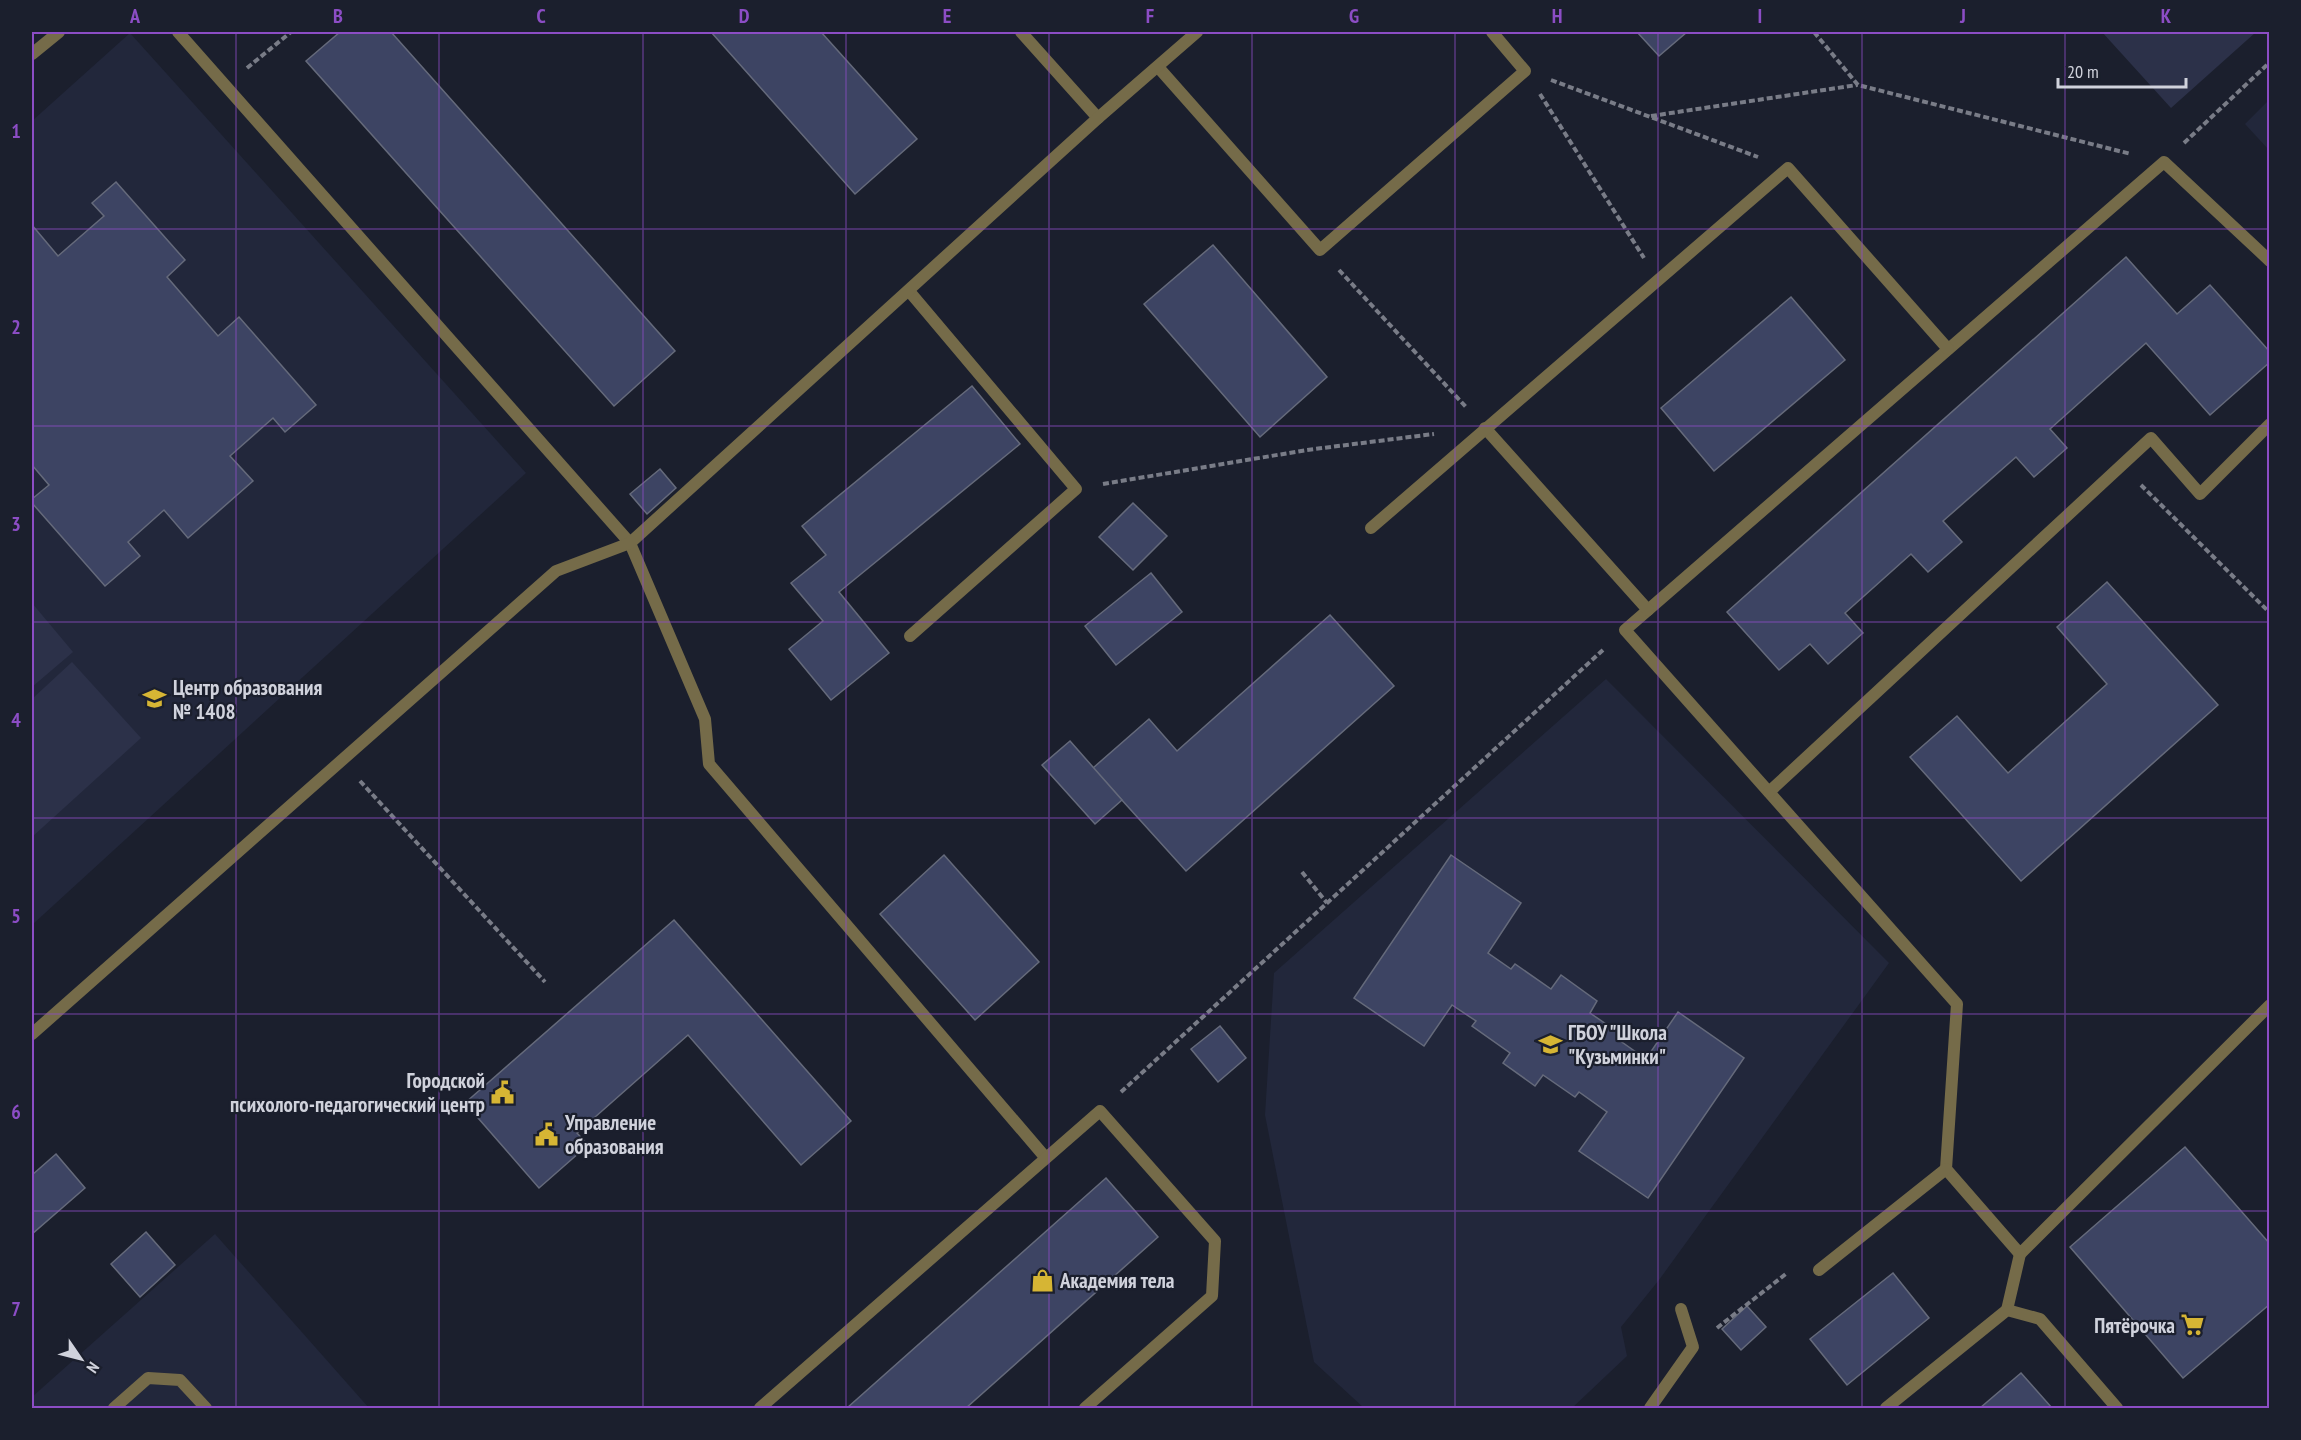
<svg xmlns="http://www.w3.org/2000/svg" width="2301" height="1440" viewBox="0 0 2301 1440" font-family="'PT Sans Narrow',sans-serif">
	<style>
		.built { fill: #22273b }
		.green { fill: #2c3149 }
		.building { fill: #3d4463; stroke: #656a7b; stroke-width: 1.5 }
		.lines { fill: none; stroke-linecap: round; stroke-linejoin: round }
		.path { stroke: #797c87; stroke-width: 4; stroke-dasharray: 6 3; stroke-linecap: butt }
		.service { stroke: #756b49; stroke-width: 12 }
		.grid { fill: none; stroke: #8c4dc5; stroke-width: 1.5; stroke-opacity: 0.55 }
		.labels { text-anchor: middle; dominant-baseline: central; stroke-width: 4.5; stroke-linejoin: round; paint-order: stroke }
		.poi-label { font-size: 21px; font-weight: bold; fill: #d0d2dc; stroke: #1b1f2d; text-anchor: start }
		.neatline { fill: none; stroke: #8c4dc5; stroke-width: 2 }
		.grid-label { font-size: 20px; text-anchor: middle; font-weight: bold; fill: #8c4dc5 }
	</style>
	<rect width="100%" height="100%" fill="#1b1f2d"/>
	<g class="built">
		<path d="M130,33L526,473L32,925V121Z"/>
		<path d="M2269,100V150L2245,124Z"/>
		<path d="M1606,679L1889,963L1659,1280L1621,1327L1627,1356L1572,1408H1364L1314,1362L1265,1115L1274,973Z"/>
		<path d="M215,1234L369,1408H32V1397Z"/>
	</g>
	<g class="green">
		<path d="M2102,32H2256L2171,108Z"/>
		<path d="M32,603L73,652L32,687Z"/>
		<path d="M72,662L141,738L32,837V699Z"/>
	</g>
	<g class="building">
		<path d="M340,32H391L675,351L614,406L306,61Z"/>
		<path d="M711,32H821L917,139L855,194Z"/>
		<path d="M1637,32H1687L1659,56Z"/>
		<path d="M116,182L185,260L167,277L218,336L239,317L316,405L285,432L273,418L230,456L253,481L188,538L164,510L128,542L140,556L105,586L32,503V499L49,485L32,465V225L58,256L104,216L92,203Z"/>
		<path d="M1213,245L1327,377L1260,437L1144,304Z"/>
		<path d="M2126,257L2177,314L2210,285L2270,352V362L2210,415L2146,343L2050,429L2067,448L2034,477L2016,457L1943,521L1962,542L1928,572L1911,554L1845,613L1863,633L1828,664L1810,644L1779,670L1727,612Z"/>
		<path d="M1791,297L1845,360L1714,471L1661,408Z"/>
		<path d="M972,386L1020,444L839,592L889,653L831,700L789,649L823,621L791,583L826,555L802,526Z"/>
		<path d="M660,469L676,488L647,514L630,494Z"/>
		<path d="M1133,503L1167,536L1133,570L1099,537Z"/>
		<path d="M1151,573L1182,612L1116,665L1085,626Z"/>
		<path d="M2107,582L2218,705L2021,881L1910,757L1957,716L2008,773L2107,684L2057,627Z"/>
		<path d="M1330,615L1394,686L1186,871L1093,768L1149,719L1177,751Z"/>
		<path d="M1070,741L1122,800L1095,824L1042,765Z"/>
		<path d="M944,855L1039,962L975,1020L880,914Z"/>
		<path d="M1451,855L1521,903L1488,953L1511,969L1515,964L1551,989L1561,975L1597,1001L1590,1013L1622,1035L1619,1040L1646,1059L1678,1012L1744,1058L1648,1198L1579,1151L1607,1112L1579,1092L1575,1097L1543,1075L1535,1086L1503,1063L1510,1053L1472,1026L1476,1021L1452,1005L1424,1046L1354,998Z"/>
		<path d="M674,920L851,1121L801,1165L688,1035L577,1133L588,1145L539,1188L465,1103Z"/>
		<path d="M1220,1026L1246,1058L1218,1082L1191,1049Z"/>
		<path d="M2185,1147L2270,1244V1304L2183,1378L2070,1247Z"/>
		<path d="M56,1154L85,1188L32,1234V1175Z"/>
		<path d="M1106,1178L1158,1237L966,1408H847Z"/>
		<path d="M146,1232L175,1265L140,1297L111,1264Z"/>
		<path d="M1893,1273L1929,1318L1847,1385L1810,1339Z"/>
		<path d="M1747,1306L1766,1327L1741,1350L1722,1329Z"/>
		<path d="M2021,1373L2052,1408H1980Z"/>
	</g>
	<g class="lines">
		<g class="path">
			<path d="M1814,32L1858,85L2131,154"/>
			<path d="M247,68L291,32"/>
			<path d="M1551,80L1758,157"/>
			<path d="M1540,94L1644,258"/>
			<path d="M1651,116L1857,85"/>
			<path d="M2184,143L2270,62"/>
			<path d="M1339,270L1466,407"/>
			<path d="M1103,484L1307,450L1434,434"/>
			<path d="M2141,485L2270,613"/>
			<path d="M360,781L545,982"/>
			<path d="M1302,872L1327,903"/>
			<path d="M1121,1092L1604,649"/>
			<path d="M1717,1328L1787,1273"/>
		</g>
		<g class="service">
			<path d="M178,32L630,543L705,719L709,764L1045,1157"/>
			<path d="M1021,32L1098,118"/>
			<path d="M32,54L59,32"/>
			<path d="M1158,67L1320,250L1525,71L1492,32"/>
			<path d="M2270,261L2164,162L1625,630L1957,1004L1946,1169L2020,1254L2270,1005"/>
			<path d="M909,291L1076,489L910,636"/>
			<path d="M1485,428L1648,610"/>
			<path d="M1371,528L1788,168L1948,349"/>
			<path d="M1769,792L2151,438L2200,494L2270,424"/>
			<path d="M32,1034L556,571L630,543L1098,118L1197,32"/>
			<path d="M1819,1270L1946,1169"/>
			<path d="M2007,1310L2020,1254"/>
			<path d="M114,1408L148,1378L180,1380L206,1408"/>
			<path d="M760,1408L1100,1111L1215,1241L1212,1296L1085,1408"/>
			<path d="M1650,1408L1693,1347L1681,1309"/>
			<path d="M1886,1408L2007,1310L2040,1319L2117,1408"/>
		</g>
	</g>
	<path class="grid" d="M236,32V1408M439,32V1408M643,32V1408M846,32V1408M1049,32V1408M1252,32V1408M1455,32V1408M1658,32V1408M1862,32V1408M2065,32V1408M32,229H2270M32,426H2270M32,622H2270M32,818H2270M32,1014H2270M32,1211H2270"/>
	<defs>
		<symbol id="school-bare" viewBox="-9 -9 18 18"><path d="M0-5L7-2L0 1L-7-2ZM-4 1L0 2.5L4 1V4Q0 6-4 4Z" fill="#d6b534" stroke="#1b1f2d" stroke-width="2.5" paint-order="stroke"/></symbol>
		<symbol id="civic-bare" viewBox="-9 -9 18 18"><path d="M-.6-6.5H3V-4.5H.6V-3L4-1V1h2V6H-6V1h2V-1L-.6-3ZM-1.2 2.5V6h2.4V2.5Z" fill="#d6b534" stroke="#1b1f2d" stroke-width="2.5" paint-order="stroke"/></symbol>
		<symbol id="shop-bare" viewBox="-9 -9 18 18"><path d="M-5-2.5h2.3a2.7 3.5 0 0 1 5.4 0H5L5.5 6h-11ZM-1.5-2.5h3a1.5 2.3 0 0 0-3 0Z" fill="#d6b534" stroke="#1b1f2d" stroke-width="2.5" paint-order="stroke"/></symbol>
		<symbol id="supermarket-bare" viewBox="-9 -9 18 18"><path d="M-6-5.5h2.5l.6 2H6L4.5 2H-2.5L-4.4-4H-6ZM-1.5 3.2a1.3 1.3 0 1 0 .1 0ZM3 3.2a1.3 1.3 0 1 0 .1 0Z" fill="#d6b534" stroke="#1b1f2d" stroke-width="2.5" paint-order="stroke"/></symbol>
	</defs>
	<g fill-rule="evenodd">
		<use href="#school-bare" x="138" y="682" width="33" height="33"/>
		<use href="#school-bare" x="1534" y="1028" width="33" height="33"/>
		<use href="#civic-bare" x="486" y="1076" width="33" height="33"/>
		<use href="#civic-bare" x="530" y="1118" width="33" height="33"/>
		<use href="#shop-bare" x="1026" y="1264" width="33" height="33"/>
		<use href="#supermarket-bare" x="2176" y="1308" width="33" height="33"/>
	</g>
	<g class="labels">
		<g class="poi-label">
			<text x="173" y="687">Центр образования<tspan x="173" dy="24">№ 1408</tspan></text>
			<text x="1568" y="1032">ГБОУ "Школа<tspan x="1568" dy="24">"Кузьминки"</tspan></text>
			<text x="485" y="1080" text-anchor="end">Городской<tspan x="485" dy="24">психолого-педагогический центр</tspan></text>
			<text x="565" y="1122">Управление<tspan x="565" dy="24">образования</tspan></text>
			<text x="1060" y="1280">Академия тела</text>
			<text x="2175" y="1325" text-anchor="end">Пятёрочка</text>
		</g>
	</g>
	<rect width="2301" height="1440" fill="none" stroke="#1b1f2d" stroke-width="66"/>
	<g transform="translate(81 1359) rotate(125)" stroke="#1b1f2d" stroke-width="4.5" paint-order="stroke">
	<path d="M0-4.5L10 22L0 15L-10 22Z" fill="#d0d2dc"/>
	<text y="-9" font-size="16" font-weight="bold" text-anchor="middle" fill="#d0d2dc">N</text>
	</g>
	<path d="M2058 78v9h128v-9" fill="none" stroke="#d0d2dc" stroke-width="3"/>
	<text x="2067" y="78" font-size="18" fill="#d0d2dc" stroke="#1b1f2d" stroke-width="4.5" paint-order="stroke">20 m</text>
	<rect x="33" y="33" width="2235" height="1374" class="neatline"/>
	<g class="grid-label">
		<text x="135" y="23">A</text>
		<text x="338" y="23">B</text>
		<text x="541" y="23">C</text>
		<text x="744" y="23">D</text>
		<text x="947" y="23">E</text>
		<text x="1150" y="23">F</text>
		<text x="1354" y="23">G</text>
		<text x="1557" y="23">H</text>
		<text x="1760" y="23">I</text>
		<text x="1963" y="23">J</text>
		<text x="2166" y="23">K</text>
		<text x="16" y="138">1</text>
		<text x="16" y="334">2</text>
		<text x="16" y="531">3</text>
		<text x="16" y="727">4</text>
		<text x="16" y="923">5</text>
		<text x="16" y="1119">6</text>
		<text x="16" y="1316">7</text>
	</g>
</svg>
